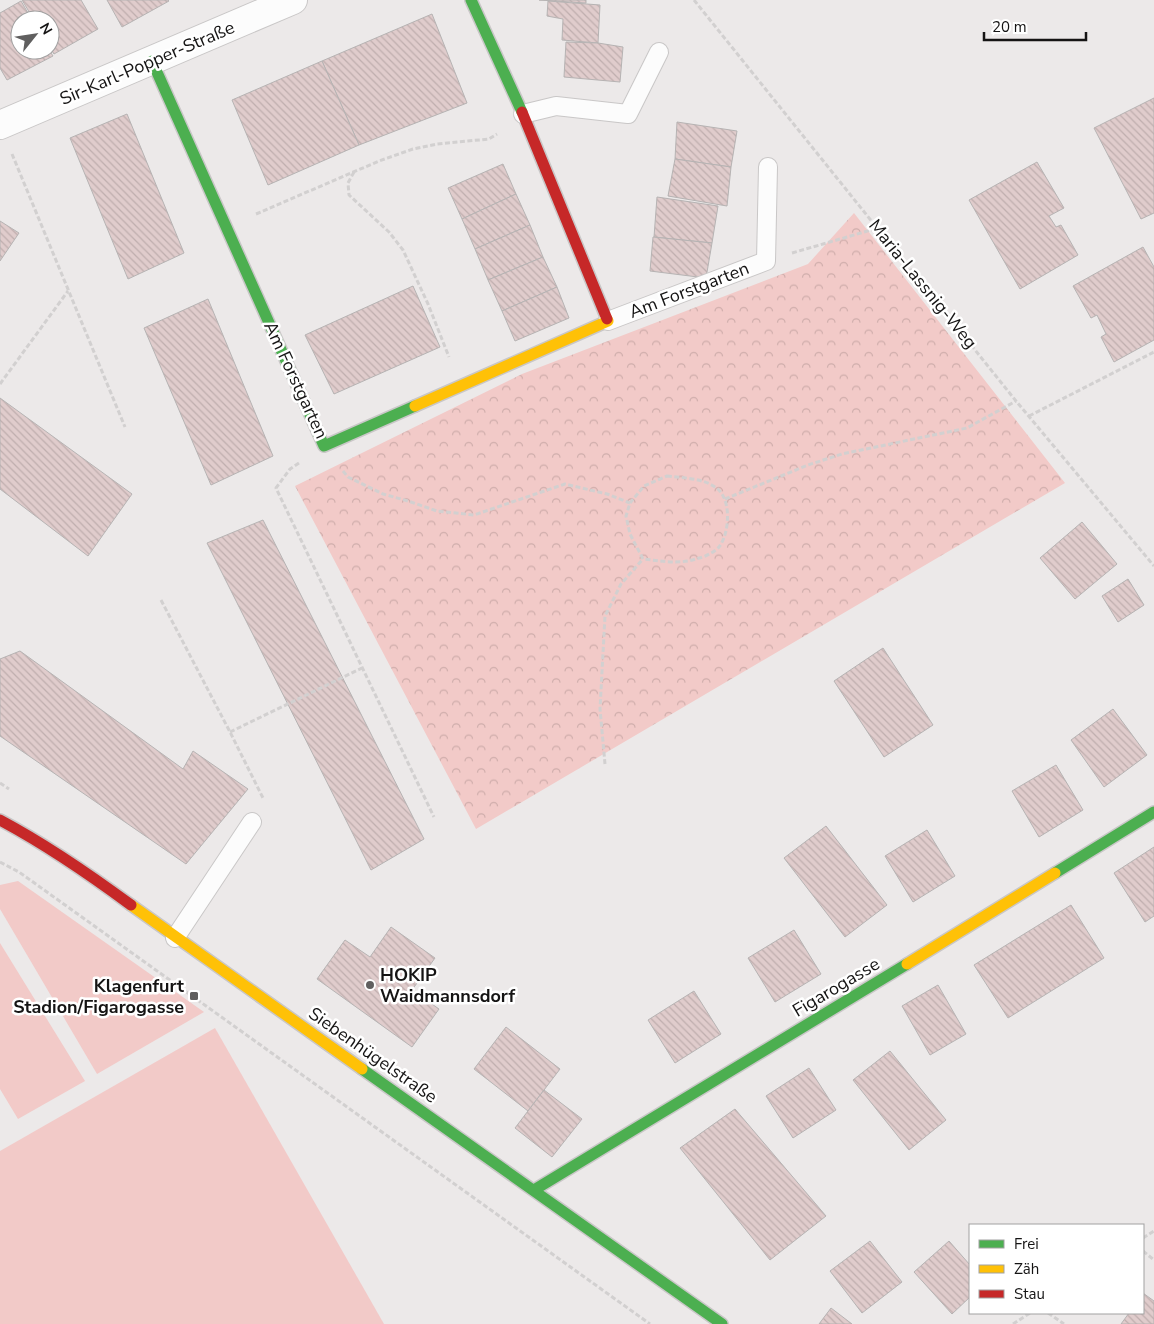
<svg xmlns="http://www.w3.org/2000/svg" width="1154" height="1324" viewBox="0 0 1154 1324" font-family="'Nunito Sans',sans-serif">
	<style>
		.grass { fill: #f2cac8 }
		.forest { fill: url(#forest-crowns) }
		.building { fill: url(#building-back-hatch); stroke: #b6b3b3 }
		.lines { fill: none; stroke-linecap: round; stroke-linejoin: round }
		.lane-casing { stroke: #c9c7c7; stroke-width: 20 }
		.street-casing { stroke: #c9c7c7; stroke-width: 30 }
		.fast-casing { stroke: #c9c7c7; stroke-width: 14 }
		.slow-casing { stroke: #c9c7c7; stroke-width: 14 }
		.jam-casing { stroke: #c9c7c7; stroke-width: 14 }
		.path { stroke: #d2d0d0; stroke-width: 3; stroke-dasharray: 5 2.5; stroke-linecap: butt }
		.lane { stroke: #fcfcfc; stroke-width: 18 }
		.street { stroke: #fcfcfc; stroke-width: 28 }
		.fast { stroke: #4caf50; stroke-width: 11 }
		.slow { stroke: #ffc107; stroke-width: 11 }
		.jam { stroke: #c62828; stroke-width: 11 }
		.poi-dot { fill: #605f5f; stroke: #fff; stroke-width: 2 }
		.labels { text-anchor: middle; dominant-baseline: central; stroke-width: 5; stroke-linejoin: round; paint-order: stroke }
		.street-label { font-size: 18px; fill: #151414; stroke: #fff }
		.poi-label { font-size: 18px; font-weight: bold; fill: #151414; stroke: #fff; text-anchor: start }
	</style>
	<defs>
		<pattern id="forest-crowns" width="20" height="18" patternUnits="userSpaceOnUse" patternTransform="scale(1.25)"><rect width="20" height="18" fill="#f2cac8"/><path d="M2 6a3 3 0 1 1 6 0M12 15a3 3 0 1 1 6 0" fill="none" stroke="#cfadab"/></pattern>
		<pattern id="building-back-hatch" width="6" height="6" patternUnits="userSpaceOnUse" patternTransform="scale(1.25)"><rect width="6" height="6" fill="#e0cccc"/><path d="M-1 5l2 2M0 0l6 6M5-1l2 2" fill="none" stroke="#bfaeae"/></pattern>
	</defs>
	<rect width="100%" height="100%" fill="#ece9e9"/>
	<g class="grass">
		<path d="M18,881L204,1012L97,1074L0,909V885Z"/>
		<path d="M0,943L85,1081L18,1119L0,1089Z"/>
		<path d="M215,1028L384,1324H0V1151Z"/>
	</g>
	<path class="forest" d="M854,213L1065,483L476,829L295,486L522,374L808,264Z"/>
	<g class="building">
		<path d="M22,0H81L98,29L54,54L50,48V20H34Z"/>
		<path d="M107,0H168L169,1L122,27Z"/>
		<path d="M539,0H586V3Z"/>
		<path d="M21,1L32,20H20V50H49L53,56L7,80L0,68V13Z"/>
		<path d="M548,1L600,5L598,43L562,40L563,19L547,16Z"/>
		<path d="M432,14L467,103L359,145L322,61Z"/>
		<path d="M566,42L598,43L623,47L620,82L564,77Z"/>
		<path d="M322,61L359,145L268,185L232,100Z"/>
		<path d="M1154,98V213L1141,219L1094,128Z"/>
		<path d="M127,114L184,253L128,279L70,138Z"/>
		<path d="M677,122L737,131L731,167L675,159Z"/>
		<path d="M675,159L731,167L727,206L668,196Z"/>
		<path d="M1037,162L1064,208L1049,216L1056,227L1061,225L1078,255L1020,289L969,200Z"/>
		<path d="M503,164L516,194L462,219L448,188Z"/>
		<path d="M516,194L530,225L475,249L462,219Z"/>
		<path d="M657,197L718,206L712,243L654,237Z"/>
		<path d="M0,221L19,233L0,261Z"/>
		<path d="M530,225L543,257L488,280L475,249Z"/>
		<path d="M653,237L712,243L706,278L650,271Z"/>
		<path d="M1143,247L1154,267V340L1114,362L1101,337L1106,334L1097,315L1091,318L1073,286Z"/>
		<path d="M543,257L557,287L502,311L488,280Z"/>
		<path d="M413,286L440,347L334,394L305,335Z"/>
		<path d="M557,287L569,318L515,341L502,311Z"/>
		<path d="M208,299L273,456L211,485L144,328Z"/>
		<path d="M0,398L132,494L88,556L0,489Z"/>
		<path d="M263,520L424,839L371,870L207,543Z"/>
		<path d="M1082,522L1117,564L1075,599L1040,558Z"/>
		<path d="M1128,579L1144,605L1118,622L1102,596Z"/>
		<path d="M883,648L933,725L884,757L834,681Z"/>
		<path d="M20,651L183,769L193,751L248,789L186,864L0,736V659Z"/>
		<path d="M1113,709L1147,755L1104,787L1071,740Z"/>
		<path d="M1056,765L1083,810L1039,837L1012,791Z"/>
		<path d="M826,826L887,905L845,937L784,858Z"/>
		<path d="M927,830L955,876L913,902L885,856Z"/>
		<path d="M1154,847V916L1145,922L1114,873Z"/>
		<path d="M1071,905L1104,958L1008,1018L974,965Z"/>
		<path d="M391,927L435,958L412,990L439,1009L412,1047L317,979L345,940L370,957Z"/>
		<path d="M794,930L821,974L775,1002L748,958Z"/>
		<path d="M938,985L966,1034L930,1055L902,1006Z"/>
		<path d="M694,991L721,1034L675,1063L648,1020Z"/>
		<path d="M506,1027L560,1069L528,1111L474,1069Z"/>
		<path d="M890,1051L946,1120L909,1150L853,1080Z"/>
		<path d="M809,1068L836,1110L793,1138L766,1096Z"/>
		<path d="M544,1090L582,1119L552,1157L515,1128Z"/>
		<path d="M735,1109L826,1216L770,1260L680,1148Z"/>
		<path d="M870,1241L902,1282L862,1313L830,1271Z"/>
		<path d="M949,1241L970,1265V1297L952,1314L914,1272Z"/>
		<path d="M1143,1293L1154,1301V1324H1121L1129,1313H1143Z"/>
		<path d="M831,1308L852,1324H819Z"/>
	</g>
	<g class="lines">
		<defs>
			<g id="lane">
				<path d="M523,114L556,106L628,114L659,52"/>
				<path d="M608,321L766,261L768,167"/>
				<path d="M175,938L252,822"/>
			</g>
			<path id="street" d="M0,125L293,0"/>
			<g id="fast">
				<path d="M471,0L522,112"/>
				<path d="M152,61L324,446L415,406"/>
				<path d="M1055,873L1154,812"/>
				<path d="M362,1069L722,1324"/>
				<path d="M534,1190L907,964"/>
			</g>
			<g id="slow">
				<path d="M415,406L608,321L607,319"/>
				<path d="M131,905L362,1069"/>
				<path d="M907,964L1055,873"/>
			</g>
			<g id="jam">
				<path d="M522,112L607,319"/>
				<path d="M0,820C47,845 89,874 131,905"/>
			</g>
		</defs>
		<use href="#lane" class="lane-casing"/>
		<use href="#street" class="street-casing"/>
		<use href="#fast" class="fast-casing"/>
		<use href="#slow" class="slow-casing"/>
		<use href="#jam" class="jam-casing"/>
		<g class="path">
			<path d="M694,0L1016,401L1154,566"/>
			<path d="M12,154L125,427"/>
			<path d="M354,172L348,183L349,195L389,232L403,250L428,304L449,357"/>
			<path d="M256,214L379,161L413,149L437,144L489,139L497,134"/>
			<path d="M792,253L878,228"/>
			<path d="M0,384L68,291"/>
			<path d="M1029,416L1154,352"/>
			<path d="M299,463L290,469L276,488L434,817"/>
			<path d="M343,471L348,477L383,494L408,501L437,511L474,515L565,484L607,494L630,503"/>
			<path d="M667,476C683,478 702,478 715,487C732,497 730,533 719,547C716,551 705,557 699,558C680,565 662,561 643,559L630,534L626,516L630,503L644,486Z"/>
			<path d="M725,499L808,465L842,454L967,428L1016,401"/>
			<path d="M161,600L230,732L263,798"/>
			<path d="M230,732L362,668"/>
			<path d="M605,764L600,709L605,616L621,584L643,559"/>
			<path d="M0,783L9,789"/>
			<path d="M0,862L19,872L650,1324"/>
			<path d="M1143,1238L1154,1231"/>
			<path d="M1143,1251L1154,1260"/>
			<path d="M1048,1313L1064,1324"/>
			<path d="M1013,1324L1030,1313"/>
		</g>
		<use href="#lane" class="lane"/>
		<use href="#street" class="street"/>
		<use href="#fast" class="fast"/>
		<use href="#slow" class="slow"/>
		<use href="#jam" class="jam"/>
	</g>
	<g class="poi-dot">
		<circle cx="370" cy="985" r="5"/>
		<rect x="189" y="991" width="10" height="10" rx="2.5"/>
	</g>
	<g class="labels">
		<g class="street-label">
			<text transform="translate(147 63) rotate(-23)">Sir-Karl-Popper-Straße</text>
			<text transform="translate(923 284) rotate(51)">Maria-Lassnig-Weg</text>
			<text transform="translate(689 290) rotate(-21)">Am Forstgarten</text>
			<text transform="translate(296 380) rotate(65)">Am Forstgarten</text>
			<text transform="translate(836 987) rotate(-31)">Figarogasse</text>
			<text transform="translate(373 1055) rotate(35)">Siebenhügelstraße</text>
		</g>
		<g class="poi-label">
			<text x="380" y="975">HOKIP<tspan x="380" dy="21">Waidmannsdorf</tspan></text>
			<text x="184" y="986" text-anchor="end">Klagenfurt<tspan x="184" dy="21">Stadion/Figarogasse</tspan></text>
		</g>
	</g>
	<rect x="969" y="1224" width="175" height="90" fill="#ffffff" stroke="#a1a1a1"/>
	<rect x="979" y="1240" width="25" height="8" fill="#4caf50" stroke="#a1a1a1"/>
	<text x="1014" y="1249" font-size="15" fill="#151414">Frei</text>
	<rect x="979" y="1265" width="25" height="8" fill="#ffc107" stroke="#a1a1a1"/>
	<text x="1014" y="1274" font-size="15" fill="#151414">Zäh</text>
	<rect x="979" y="1290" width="25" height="8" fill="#c62828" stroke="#a1a1a1"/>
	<text x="1014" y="1299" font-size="15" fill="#151414">Stau</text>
	<g transform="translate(35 35) rotate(60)"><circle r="24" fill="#ffffff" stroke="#a1a1a1"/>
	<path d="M0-4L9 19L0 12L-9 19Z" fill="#605f5f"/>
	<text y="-8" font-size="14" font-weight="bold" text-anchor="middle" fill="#151414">N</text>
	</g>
	<path d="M984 32v8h102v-8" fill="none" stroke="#151414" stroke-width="2.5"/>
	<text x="992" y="32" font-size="15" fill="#151414" stroke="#ffffff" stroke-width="4" paint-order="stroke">20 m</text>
</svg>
